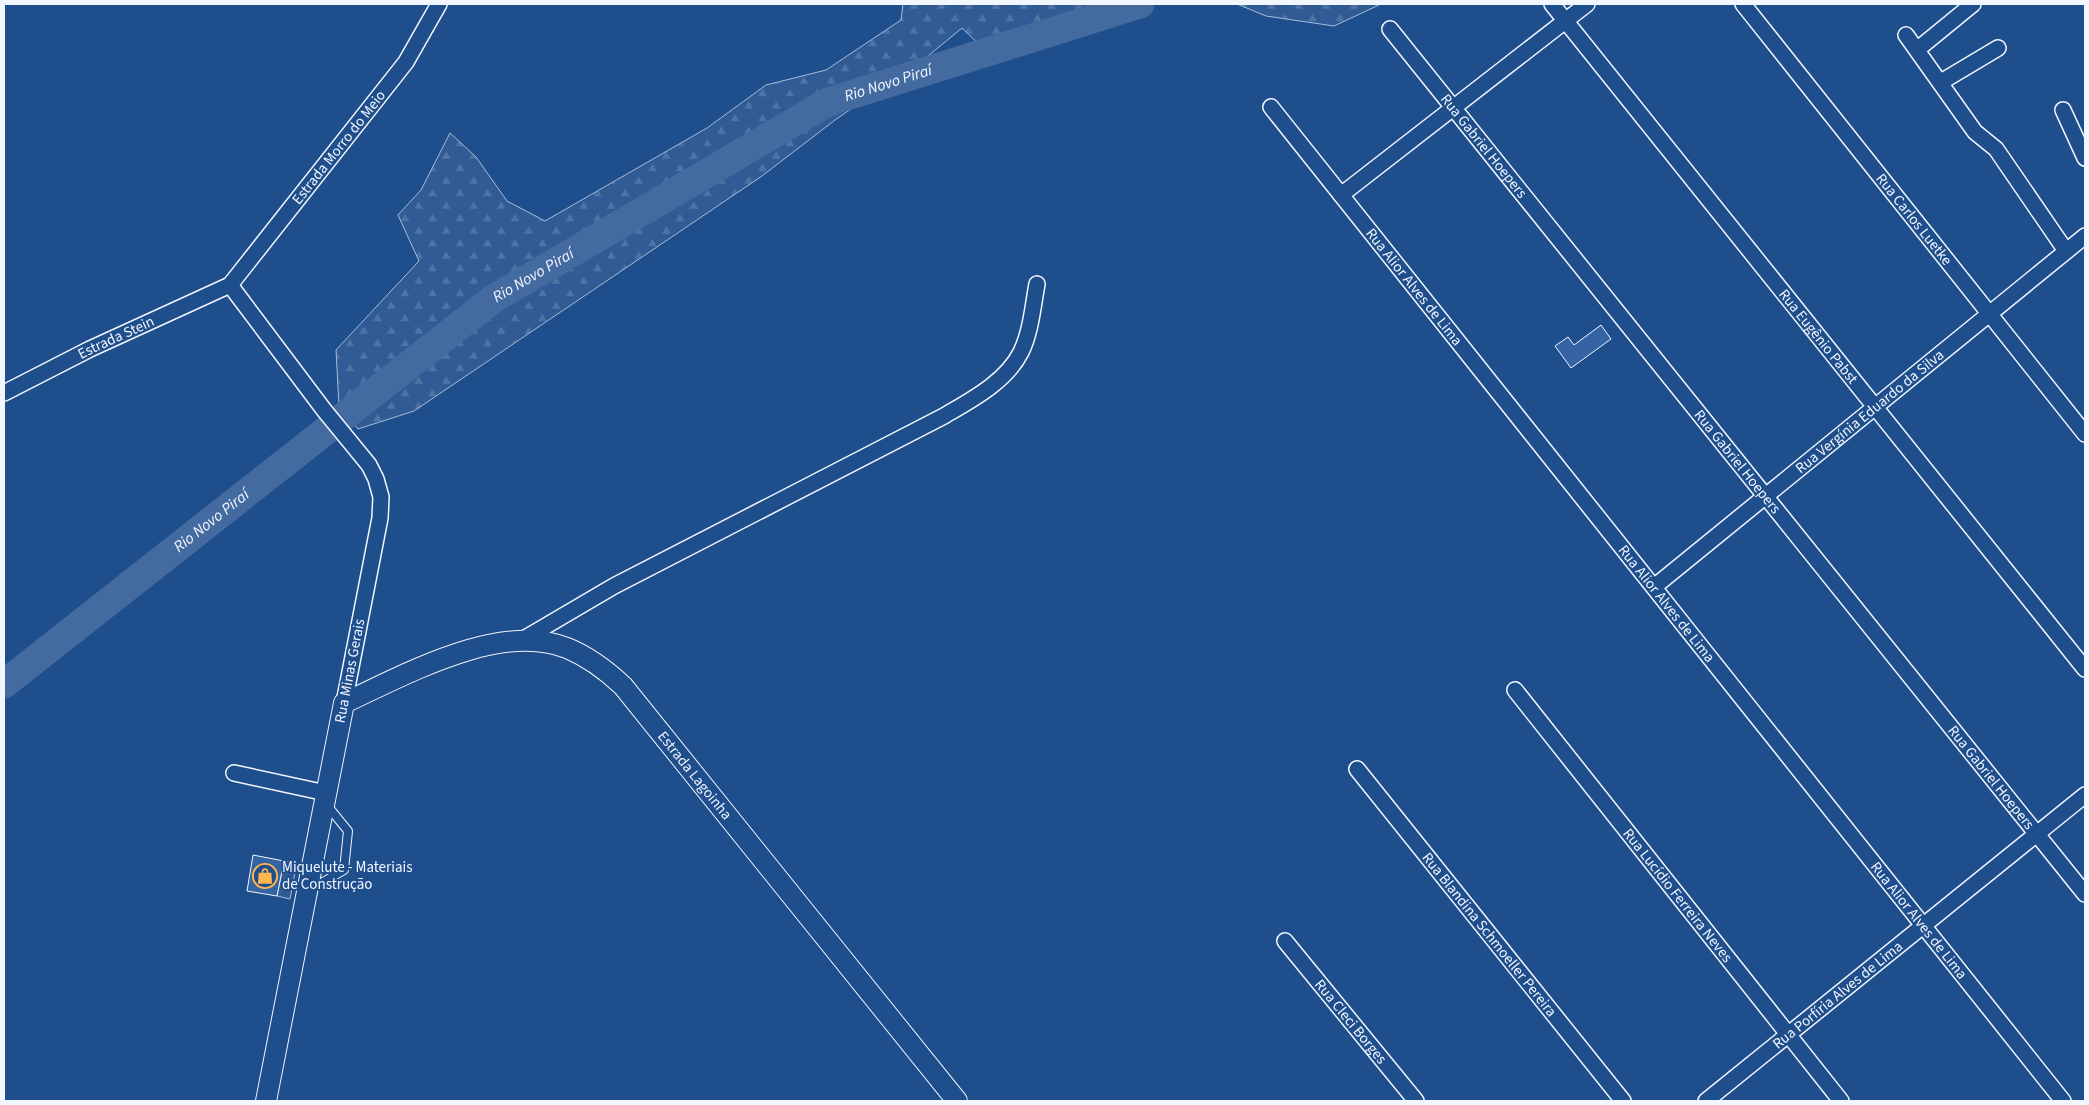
<svg xmlns="http://www.w3.org/2000/svg" width="2089" height="1105" viewBox="0 0 2089 1105" font-family="'Source Sans 3',sans-serif">
	<style>
		.forest { fill: url(#forest-firs); stroke: #a8bbd7 }
		.pitch { fill: #305b95; stroke: #a8bbd7 }
		.lines { fill: none; stroke-linecap: round; stroke-linejoin: round }
		.river { stroke: #446ba0; stroke-width: 29 }
		.building { fill: #3563a3; stroke: #f2f6ff }
		.service-casing { stroke: #f2f6ff; stroke-width: 10 }
		.minor-casing { stroke: #f2f6ff; stroke-width: 18 }
		.secondary-casing { stroke: #f2f6ff; stroke-width: 22 }
		.service { stroke: #1f4e8c; stroke-width: 8 }
		.minor { stroke: #1f4e8c; stroke-width: 15 }
		.secondary { stroke: #1f4e8c; stroke-width: 20 }
		.labels { text-anchor: middle; dominant-baseline: central; stroke-width: 4; stroke-linejoin: round; paint-order: stroke }
		.street-label { font-size: 15px; fill: #f2f6ff; stroke: #1f4e8c }
		.poi-label { font-size: 15px; fill: #f2f6ff; stroke: #1f4e8c; text-anchor: start }
		.water-label { font-size: 16px; font-style: italic; fill: #f2f6ff; stroke: #1f4e8c }
	</style>
	<defs>
		<pattern id="forest-firs" width="22" height="20" patternUnits="userSpaceOnUse" patternTransform="scale(1.25)"><rect width="22" height="20" fill="#305b95"/><path d="M5 1l3.5 6h-7zM16 11l3.5 6h-7z" fill="#4e73a5"/></pattern>
	</defs>
	<rect width="100%" height="100%" fill="#1f4e8c"/>
	<g class="forest">
		<path d="M903,4H1140L987,52L962,28L928,56L835,120L762,176L414,411L358,429L339,406L336,350L419,261L398,215L421,190L450,133L476,157L507,201L545,221L707,128L766,85L826,70L901,20Z"/>
		<path d="M1237,4H1379V5L1334,26L1266,16Z"/>
	</g>
	<path class="pitch" d="M284,861L297,863L290,899L277,896Z"/>
	<g class="lines">
		<path class="river" id="s1" d="M4,684L493,299L828,102L1140,4"/>
	</g>
	<g class="building">
		<path d="M1601,325L1611,339L1571,368L1555,346L1568,337L1574,345Z"/>
		<path d="M253,855L284,861L277,896L247,891Z"/>
	</g>
	<g class="lines">
		<defs>
			<path id="service" d="M311,889L344,870L348,831L326,804"/>
			<g id="minor">
				<path id="s2" d="M1552,4L2085,669"/>
				<path id="s3" d="M1743,4L2085,434"/>
				<path id="s4" d="M1390,29L2085,894"/>
				<path d="M1906,35L1975,132L1996,149L2066,251"/>
				<path d="M1918,49L1973,4"/>
				<path d="M1941,82L1998,48"/>
				<path id="s5" d="M1271,107L2063,1101"/>
				<path d="M2063,110L2085,158"/>
				<path d="M1341,195L1587,4"/>
				<path d="M230,285L324,410L369,465L376,479L381,497L380,518L344,703"/>
				<path id="s6" d="M4,393L90,349L230,285L406,62L439,4"/>
				<path id="s7" d="M1654,587L2085,236"/>
				<path d="M522,640L614,586L944,416C971,400 1006,382 1021,352C1031,332 1033,305 1037,284"/>
				<path id="s8" d="M1515,690L1841,1101"/>
				<path id="s9" d="M1357,769L1623,1101"/>
				<path d="M234,773L326,793"/>
				<path id="s10" d="M1285,941L1416,1101"/>
				<path id="s11" d="M1706,1101L2085,795"/>
			</g>
			<g id="secondary">
				<path id="s12" d="M266,1101L344,703C405,675 500,621 567,648C589,657 606,670 623,686L957,1101"/>
			</g>
		</defs>
		<use href="#service" class="service-casing"/>
		<use href="#minor" class="minor-casing"/>
		<use href="#secondary" class="secondary-casing"/>
		<use href="#service" class="service"/>
		<use href="#minor" class="minor"/>
		<use href="#secondary" class="secondary"/>
	</g>
	<defs>
		<symbol id="shop-ring" viewBox="-11 -11 22 22"><circle r="9.5" fill="#1f4e8c" stroke="#ffb74d" stroke-width="1.5"/><path d="M-5-2.5h2.3a2.7 3.5 0 0 1 5.4 0H5L5.5 6h-11ZM-1.5-2.5h3a1.5 2.3 0 0 0-3 0Z" fill="#ffb74d"/></symbol>
	</defs>
	<g fill-rule="evenodd">
		<use href="#shop-ring" x="251" y="862" width="28" height="28"/>
	</g>
	<g class="labels">
		<g class="street-label">
			<text stroke="none"><textPath href="#s4" startOffset="150">Rua Gabriel Hoepers</textPath></text>
			<text stroke="none"><textPath href="#s6" startOffset="426">Estrada Morro do Meio</textPath></text>
			<text stroke="none"><textPath href="#s3" startOffset="275">Rua Carlos Luetke</textPath></text>
			<text stroke="none"><textPath href="#s5" startOffset="230">Rua Alior Alves de Lima</textPath></text>
			<text stroke="none"><textPath href="#s6" startOffset="125">Estrada Stein</textPath></text>
			<text stroke="none"><textPath href="#s2" startOffset="426">Rua Eugênio Pabst</textPath></text>
			<text stroke="none"><textPath href="#s7" startOffset="278">Rua Vergínia Eduardo da Silva</textPath></text>
			<text stroke="none"><textPath href="#s4" startOffset="555">Rua Gabriel Hoepers</textPath></text>
			<text stroke="none"><textPath href="#s5" startOffset="635">Rua Alior Alves de Lima</textPath></text>
			<text transform="translate(350 671) rotate(-79)">Rua Minas Gerais</text>
			<text stroke="none"><textPath href="#s12" startOffset="824">Estrada Lagoinha</textPath></text>
			<text stroke="none"><textPath href="#s4" startOffset="960">Rua Gabriel Hoepers</textPath></text>
			<text stroke="none"><textPath href="#s8" startOffset="262">Rua Lucídio Ferreira Neves</textPath></text>
			<text stroke="none"><textPath href="#s5" startOffset="1040">Rua Alior Alves de Lima</textPath></text>
			<text stroke="none"><textPath href="#s9" startOffset="212">Rua Blandina Schmoeller Pereira</textPath></text>
			<text stroke="none"><textPath href="#s11" startOffset="169">Rua Porfíria Alves de Lima</textPath></text>
			<text stroke="none"><textPath href="#s10" startOffset="104">Rua Cleci Borges</textPath></text>
		</g>
		<g class="poi-label">
			<text x="282" y="867">Miquelute - Materiais<tspan x="282" dy="17">de Construção</tspan></text>
		</g>
		<g class="water-label">
			<text stroke="none"><textPath href="#s1" startOffset="1074">Rio Novo Piraí</textPath></text>
			<text stroke="none"><textPath href="#s1" startOffset="669">Rio Novo Piraí</textPath></text>
			<text stroke="none"><textPath href="#s1" startOffset="264">Rio Novo Piraí</textPath></text>
		</g>
	</g>
	<rect width="2089" height="1105" fill="none" stroke="#f2f6ff" stroke-width="10"/>
</svg>
